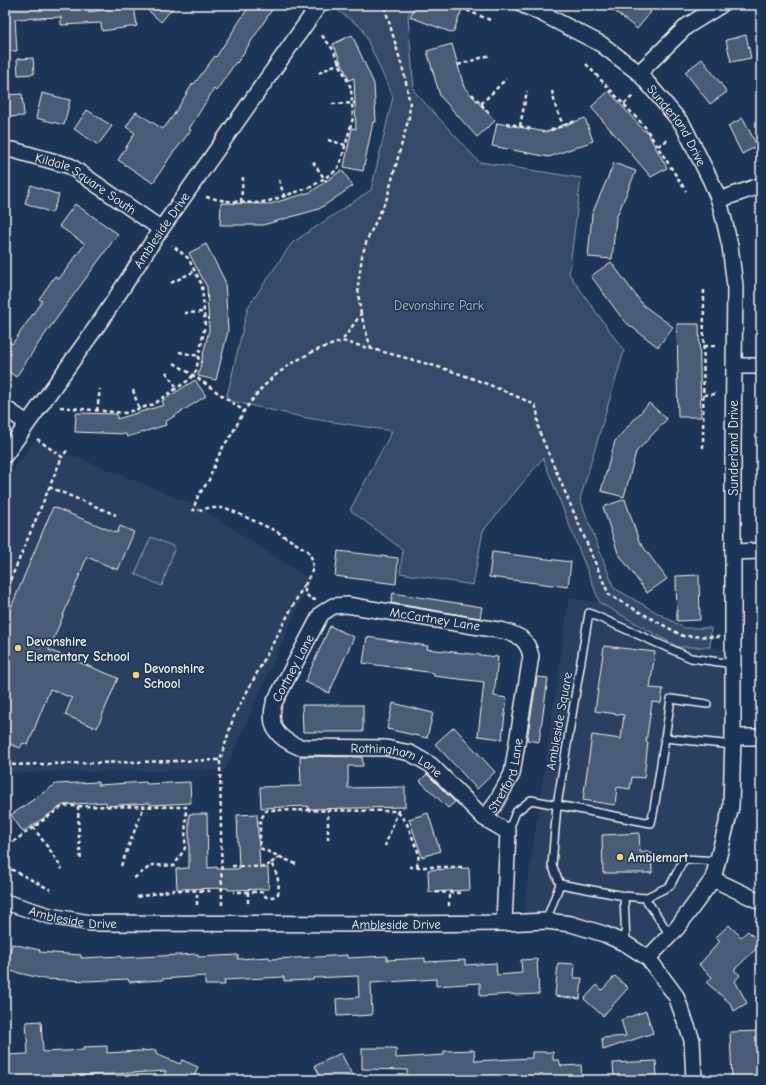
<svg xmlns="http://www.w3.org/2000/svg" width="766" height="1085" viewBox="0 0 766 1085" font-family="'Comic Neue',sans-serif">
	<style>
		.built { fill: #2a4060 }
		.green { fill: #354a67; stroke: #949ea8 }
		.building { fill: #485b74; stroke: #f4f1e8 }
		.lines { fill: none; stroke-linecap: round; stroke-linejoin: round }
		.lane-casing { stroke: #f4f1e8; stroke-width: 10 }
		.street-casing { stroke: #f4f1e8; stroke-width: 18 }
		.path { stroke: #f4f1e8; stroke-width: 2.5; stroke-dasharray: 4 3; stroke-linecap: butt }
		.lane { stroke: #1d3557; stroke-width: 7 }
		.street { stroke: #1d3557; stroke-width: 15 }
		.poi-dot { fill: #ffd166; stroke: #1d3557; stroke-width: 1.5 }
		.labels { text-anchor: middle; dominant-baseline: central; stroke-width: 3; stroke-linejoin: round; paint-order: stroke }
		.street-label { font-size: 13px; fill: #f4f1e8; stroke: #1d3557 }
		.park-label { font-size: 13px; fill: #bbbfc1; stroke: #1d3557 }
		.poi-label { font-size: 13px; font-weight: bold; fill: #f4f1e8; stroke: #1d3557; text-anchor: start }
	</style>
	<rect width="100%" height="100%" fill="#1d3557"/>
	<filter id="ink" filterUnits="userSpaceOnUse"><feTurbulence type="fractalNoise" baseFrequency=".025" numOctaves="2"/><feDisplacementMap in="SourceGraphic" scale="8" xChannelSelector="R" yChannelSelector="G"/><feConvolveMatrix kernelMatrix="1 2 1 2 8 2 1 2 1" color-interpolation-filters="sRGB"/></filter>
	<g filter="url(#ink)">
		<g class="built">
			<path d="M34,440L200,507L310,580L225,770L13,773L5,778V482Z"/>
			<path d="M569,598L600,603L678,647H710L735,651L734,805L711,888L663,956L623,932L591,920L565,916H523Z"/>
		</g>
		<g class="green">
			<path d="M340,5H412L408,16L414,91L479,162L581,178L569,274L624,351L580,499L614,588L684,628H711L710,647H678L600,603L543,458L483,531L473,585L400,573L403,550L350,510L392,431L307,418L226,400L248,307L292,243L371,190L393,97L362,28L337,10Z"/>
			<path d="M151,537L175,547L162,586L135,574Z"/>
		</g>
		<g class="building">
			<path d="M5,5H89V12L134,5L137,26L102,31L101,23L61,25V17L15,19L17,51H5Z"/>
			<path d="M142,5H175L161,22Z"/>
			<path d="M250,5H275L237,63L236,62L216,91L214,89L189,129L191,130L175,151H174L153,183L118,160L135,133L126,127L136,112L163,129L173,116L193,83L194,84L215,56L216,57Z"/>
			<path d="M415,5H452L462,9L453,33L410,17Z"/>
			<path d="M607,5H642L651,12L637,29Z"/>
			<path d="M352,35L374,84L376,122H373L363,171L344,167L352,128L356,129L354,78L349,80L333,44Z"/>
			<path d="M746,35L751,58L731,62L726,40Z"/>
			<path d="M452,44L464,87L495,121L477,137L440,96L427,51Z"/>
			<path d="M33,58L34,74L18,75L17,59Z"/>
			<path d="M702,59L727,92L710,104L685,72Z"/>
			<path d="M609,91L644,131L646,130L667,168L651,177L591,107Z"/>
			<path d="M42,93L70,100L64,125L36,118Z"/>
			<path d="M22,94L24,116L5,117V95Z"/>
			<path d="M87,110L112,126L98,145L74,129Z"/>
			<path d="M585,118L593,141L549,157L492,146L497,123L546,132Z"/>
			<path d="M743,118L757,146L742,154L728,126Z"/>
			<path d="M614,163L636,171L616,218L612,259L588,257L592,214Z"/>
			<path d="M342,170L353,186L319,209L263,225H220L221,203L270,204L311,192Z"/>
			<path d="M31,185L59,195L52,213L25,203Z"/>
			<path d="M75,204L118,234L38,344L16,377L5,369V339L12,344L42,301L39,299L55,276L59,279L85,244L59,226Z"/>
			<path d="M206,244L225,281L228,331L216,380L198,376L209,330L207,287L189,253Z"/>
			<path d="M611,262L643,305L673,327L658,347L624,321L591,276Z"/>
			<path d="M677,324H699L701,417H678L677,373H678Z"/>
			<path d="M195,380L206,396L165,422L166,425L127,437L126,434L75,432L76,413L117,414V419L164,405L162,401Z"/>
			<path d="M649,403L667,419L636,452L624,497L601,491L615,441Z"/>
			<path d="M625,499L639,541L667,579L647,593L618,553L603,507Z"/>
			<path d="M53,507L117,533L120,526L134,532L118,570L87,557L49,650L118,678L97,728L65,715L72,698L50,689L28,745L23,743L20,748L5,742V622Z"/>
			<path d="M338,551L398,558L396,584L335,576Z"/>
			<path d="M492,552L571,562L568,587L489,577Z"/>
			<path d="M699,575L700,620L677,621L676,576Z"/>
			<path d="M393,593L482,607L480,618L391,603Z"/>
			<path d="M330,626L354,637L329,693L305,682Z"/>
			<path d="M367,637L428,646L427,649L498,657L494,696L507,698L502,739L478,736L484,682L434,676V673L363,663Z"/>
			<path d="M604,646L655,652L650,688L663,689L661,703L652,702L646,742H648L644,778L632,777L630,789L617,787L615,805L583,800L592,735L621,739L624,715L595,711Z"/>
			<path d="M537,677L548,678L539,742L527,740Z"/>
			<path d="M393,703L433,713L427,738L387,729Z"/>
			<path d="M302,705H363V732H303Z"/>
			<path d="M454,727L495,772L477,789L435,744Z"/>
			<path d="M300,756L362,757L363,766H348V788L405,787V807L308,809V806L261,808L260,787L301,786Z"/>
			<path d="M427,774L455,802L448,808L420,781Z"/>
			<path d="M98,782V785L146,782L147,784L190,782L191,803L151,805L150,803L106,806V802L63,805L23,832L11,815L56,784Z"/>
			<path d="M428,813L440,851L422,857L409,819Z"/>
			<path d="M189,814H207L208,868L217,867V869H239L237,815L257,814L260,868H268L269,889L228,890V888L177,889L176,869L189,868Z"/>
			<path d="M639,833L640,852H651L652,873H603L602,835Z"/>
			<path d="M469,868L470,890L429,892L428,870Z"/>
			<path d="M729,925L741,937L748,931L761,944L734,970L740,975L735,981L747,1003L734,1011L730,1003L707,983L712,977L699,965L720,941L716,937Z"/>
			<path d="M12,944L40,950L39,952L81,955V958L121,956V958L198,954V957L238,955V959L269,957L270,959L318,957L347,955V958L387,956V960L425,958V962L465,960V965L496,963L497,975L522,973L521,960L537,959L539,994L514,995V994L480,996V983L436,986V979L371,983L372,1015L357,1016V1015L337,1016L336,999L359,997L358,976L313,978V980L284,981V977L224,980L225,985H205V976L162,979V980L129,982L128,979L88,981L44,979L6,970Z"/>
			<path d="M558,963L575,964L574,978H582L580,999L555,996Z"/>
			<path d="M615,976L628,988L603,1016L584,999L597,985L602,990Z"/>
			<path d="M646,1011L653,1033L603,1050L602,1038L626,1036L621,1020Z"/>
			<path d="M41,1021L43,1052L84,1050L83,1047L107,1046V1053L156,1050V1054L180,1064L182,1060L198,1067L193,1080H162L166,1071L77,1076V1077L7,1080L6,1055L28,1054L26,1022Z"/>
			<path d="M761,1031V1080H732L730,1032Z"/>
			<path d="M362,1048H396V1058L444,1055V1051L474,1050L475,1061L532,1058V1052H553V1060H559L561,1066L581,1065L582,1080H520V1078L482,1080V1077L445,1078V1077L407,1079V1070L362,1069Z"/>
			<path d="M341,1053L352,1075L343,1080H322L315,1066Z"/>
			<path d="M656,1061L657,1077L614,1079L613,1063Z"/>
		</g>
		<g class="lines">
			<defs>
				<g id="lane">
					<path d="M707,704L671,699L654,809L651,823L557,805L589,613L691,658L733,664"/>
					<path d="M665,738L733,745"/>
					<path d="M508,832L516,812L531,800L557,805L552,865L560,884L546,921"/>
					<path d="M560,884L624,896L626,944"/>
					<path d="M624,896L645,898L670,935"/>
					<path d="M645,898L670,886L684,859L718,861"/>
				</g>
				<g id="street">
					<path id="s1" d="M523,5L543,14L601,44L639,73L683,125L711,181L719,200L724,220L730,246L735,286L733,446V737L731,807L713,879L677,928L648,958"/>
					<path d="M639,73L687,26L721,5"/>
					<path id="s2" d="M5,150H13L70,166L161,229"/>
					<path d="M719,200L756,187H761"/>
					<path d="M734,366H761"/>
					<path d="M5,408L27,423"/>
					<path id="s3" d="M5,455L102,319L161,229L319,5"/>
					<path d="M733,552L761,551"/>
					<path d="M733,737H761"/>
					<path id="s4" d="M484,818L494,806L512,774L531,656C527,639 520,636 504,631L347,605L333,606L321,614L274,703C268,727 277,738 299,747L386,748L410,753L431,765L484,818L508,832L504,923"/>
					<path d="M713,879L761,902"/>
					<path id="s5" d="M5,902L50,916L90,923L397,924L504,923L546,921L571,924L604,934L626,944L648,958L676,996L692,1040L694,1080"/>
				</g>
			</defs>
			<use href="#lane" class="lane-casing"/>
			<use href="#street" class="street-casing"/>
			<g class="path">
				<path d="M454,5L490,20"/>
				<path d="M586,64L645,127L686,191"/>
				<path d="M458,65L490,55"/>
				<path d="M319,73L341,62"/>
				<path d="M552,91L556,108L563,125"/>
				<path d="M472,94L490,114"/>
				<path d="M332,104L355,103"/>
				<path d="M481,104L506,79"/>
				<path d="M624,104L634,95"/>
				<path d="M506,123L532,129"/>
				<path d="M520,126L527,91"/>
				<path d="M551,130L576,121"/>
				<path d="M328,140L349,146"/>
				<path d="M658,146L669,139"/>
				<path d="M313,162L326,181"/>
				<path d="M279,180L285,199"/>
				<path d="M206,197L226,201L256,203L269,201L311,187L337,170L341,161L353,118L351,88L332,48L320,33"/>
				<path d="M241,202L243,177"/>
				<path d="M171,283L195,271"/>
				<path d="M184,313L204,312"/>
				<path d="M361,314L359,301L358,286L362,256L367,240L387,198L409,117L410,105L405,77L385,8L386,5"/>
				<path d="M704,346H716"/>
				<path d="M371,349L361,314L342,341C376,350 411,359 445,369C476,379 506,391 535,405C539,414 537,421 539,431L609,595L683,636L720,637"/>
				<path d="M179,352L199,356"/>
				<path d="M174,363L193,375L244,411"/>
				<path d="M166,372L177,388"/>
				<path d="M133,390L139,409"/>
				<path d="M704,395L716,394"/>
				<path d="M60,407L125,413L154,404L190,379L196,371L205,325L202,285L188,258L172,245"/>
				<path d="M97,411L100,389"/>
				<path d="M37,439L62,457L68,449"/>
				<path d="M703,448L704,289"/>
				<path d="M49,487L116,515"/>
				<path d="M5,593L62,457"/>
				<path d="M316,600L311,599L305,593V585L313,569L312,559L308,551L274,530L226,508H208L199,510H193L198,496L209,480L216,461L223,447L232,434L244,411L259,391L273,377L292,363L314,351L342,341"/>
				<path d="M5,765L220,760"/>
				<path d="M78,806L79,838L81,861"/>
				<path d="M398,812L407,824L419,854L417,867"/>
				<path d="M33,827L52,853L62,869"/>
				<path d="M328,840V810"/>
				<path d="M13,842L63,806L186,807L185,848L174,866L152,865L133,879"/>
				<path d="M271,863L280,857"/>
				<path d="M296,864L260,848V820L267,810L398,811L385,846"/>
				<path d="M5,866L51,890"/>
				<path d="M121,866L144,806"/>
				<path d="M232,866L265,867L271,863C277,873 280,882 278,894L273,897H266L262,892H234"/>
				<path d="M409,867H465"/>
				<path d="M248,892V905"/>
				<path d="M435,892L463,893"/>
				<path d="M137,897L173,890L212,891"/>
				<path d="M197,905V891"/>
				<path d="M222,905L220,760L234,716L304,585"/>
				<path d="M449,906V892"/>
			</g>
			<use href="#lane" class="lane"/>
			<use href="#street" class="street"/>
		</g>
	</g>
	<g class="poi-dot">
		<circle cx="18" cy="648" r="4"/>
		<circle cx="136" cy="675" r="4"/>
		<circle cx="620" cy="857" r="4"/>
	</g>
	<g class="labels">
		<g class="street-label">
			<text stroke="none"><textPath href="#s1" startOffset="200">Sunderland Drive</textPath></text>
			<text stroke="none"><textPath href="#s2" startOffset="89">Kildale Square South</textPath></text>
			<text stroke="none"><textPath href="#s3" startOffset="274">Ambleside Drive</textPath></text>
			<text transform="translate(733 448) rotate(-90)">Sunderland Drive</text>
			<text transform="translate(435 619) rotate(9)">McCartney Lane</text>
			<text transform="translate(293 668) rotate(-62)">Cortney Lane</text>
			<text transform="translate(559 721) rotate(-80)">Ambleside Square</text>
			<text stroke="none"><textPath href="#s4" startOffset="657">Rothingham Lane</textPath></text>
			<text stroke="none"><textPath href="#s4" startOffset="49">Stretford Lane</textPath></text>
			<text stroke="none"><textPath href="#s5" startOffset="70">Ambleside Drive</textPath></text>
			<text stroke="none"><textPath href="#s5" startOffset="394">Ambleside Drive</textPath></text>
		</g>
		<g class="park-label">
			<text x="439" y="305">Devonshire Park</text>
		</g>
		<g class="poi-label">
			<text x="26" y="641">Devonshire<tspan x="26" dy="15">Elementary School</tspan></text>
			<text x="144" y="668">Devonshire<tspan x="144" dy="15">School</tspan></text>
			<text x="628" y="857">Amblemart</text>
		</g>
	</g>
	<rect width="766" height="1085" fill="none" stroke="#1d3557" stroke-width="20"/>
	<rect x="10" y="10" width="746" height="1065" fill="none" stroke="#f4f1e8" stroke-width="1.5" filter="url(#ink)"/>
</svg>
